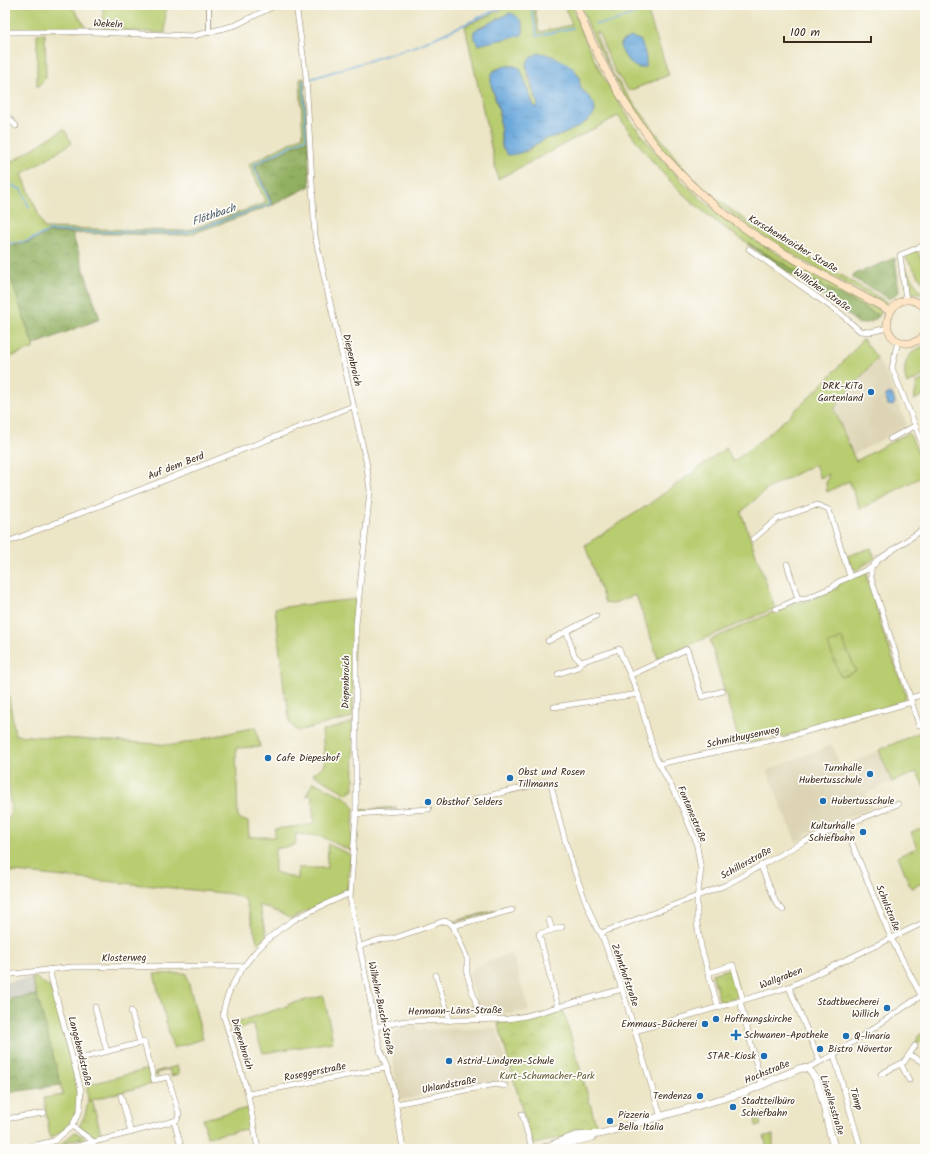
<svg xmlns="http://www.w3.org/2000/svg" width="930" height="1154" viewBox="0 0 930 1154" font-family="Kalam,sans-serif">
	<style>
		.built { fill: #ddd4b4 }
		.industrial { fill: #c6c5b8 }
		.green { fill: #b8cc70; stroke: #7a7b47; fill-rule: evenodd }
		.forest { fill: url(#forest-crowns); stroke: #666d40 }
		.park { fill: url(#park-crowns); stroke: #7a7b47 }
		.water { fill: url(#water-ripples); stroke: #52697d }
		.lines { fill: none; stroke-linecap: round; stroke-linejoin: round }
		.stream { stroke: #6aa8dc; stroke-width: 1.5 }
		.pedestrian-casing { stroke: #948872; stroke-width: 5.5 }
		.minor-casing { stroke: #948872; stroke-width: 6 }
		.tertiary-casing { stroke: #948872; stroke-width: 8 }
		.secondary-casing { stroke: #948872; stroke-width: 8 }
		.pedestrian { stroke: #fff; stroke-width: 4 }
		.minor { stroke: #fff; stroke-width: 5 }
		.tertiary { stroke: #fff; stroke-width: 7 }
		.secondary { stroke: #fee5c5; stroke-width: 7 }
		.poi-dot { fill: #1f6fb2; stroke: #fdfcf7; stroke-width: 1.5 }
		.labels { text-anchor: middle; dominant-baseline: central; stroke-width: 3.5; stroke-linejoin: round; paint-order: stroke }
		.street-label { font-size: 10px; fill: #3b2a1e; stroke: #fdfcf7 }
		.poi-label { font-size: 10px; fill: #3b2a1e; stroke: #fdfcf7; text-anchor: start }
		.park-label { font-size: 10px; fill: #605b37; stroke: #fdfcf7 }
		.water-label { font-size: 11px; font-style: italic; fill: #4e5c6a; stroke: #fdfcf7 }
	</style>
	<defs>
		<pattern id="forest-crowns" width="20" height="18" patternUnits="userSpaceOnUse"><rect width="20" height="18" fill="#92b062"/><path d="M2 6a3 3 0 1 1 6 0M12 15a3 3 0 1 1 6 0" fill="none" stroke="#788f50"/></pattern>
		<pattern id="park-crowns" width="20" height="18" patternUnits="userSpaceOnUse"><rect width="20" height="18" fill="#b8cc70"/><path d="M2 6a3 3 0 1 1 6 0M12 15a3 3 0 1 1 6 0" fill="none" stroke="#9faf61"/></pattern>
		<pattern id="water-ripples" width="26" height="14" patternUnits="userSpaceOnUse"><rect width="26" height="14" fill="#6aa8dc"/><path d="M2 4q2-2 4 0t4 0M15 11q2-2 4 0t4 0" fill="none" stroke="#5889b2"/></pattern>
	</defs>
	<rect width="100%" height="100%" fill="#fdfcf7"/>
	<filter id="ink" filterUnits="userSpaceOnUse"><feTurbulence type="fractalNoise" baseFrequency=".025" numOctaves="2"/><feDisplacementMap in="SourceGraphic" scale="8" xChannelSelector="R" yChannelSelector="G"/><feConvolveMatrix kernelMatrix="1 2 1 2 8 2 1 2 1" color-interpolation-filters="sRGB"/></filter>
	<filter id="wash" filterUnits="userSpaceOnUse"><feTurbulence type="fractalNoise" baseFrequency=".012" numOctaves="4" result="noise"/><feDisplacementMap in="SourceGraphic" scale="16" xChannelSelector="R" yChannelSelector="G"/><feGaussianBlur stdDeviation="0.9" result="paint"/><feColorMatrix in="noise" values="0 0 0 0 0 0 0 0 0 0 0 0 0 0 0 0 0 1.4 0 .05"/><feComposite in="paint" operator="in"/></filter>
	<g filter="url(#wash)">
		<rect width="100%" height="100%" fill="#ece5c6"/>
		<g class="built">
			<path d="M877,358L887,375L907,426L853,455L834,409Z"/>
			<path d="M832,745L841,768L879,750L892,782L865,793L871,808L806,834L805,838L796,842L767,770Z"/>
			<path d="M512,952L529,1011L481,1016L469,975L471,969Z"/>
			<path d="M406,1025H417V1030L496,1028L511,1079L402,1100L398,1097L391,1044L393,1033L401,1027Z"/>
		</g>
		<path class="industrial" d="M32,978L37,995L5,999V982Z"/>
		<g class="green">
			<path d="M14,5H71L88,30H5V7Z"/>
			<path d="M103,5H166L165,33L103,29Z"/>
			<path d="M512,5H534L539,32L572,25L564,5H572C604,101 670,184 755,240C795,266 840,288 882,311L879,316C810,281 736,244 680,191C656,168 637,142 618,116L498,179L465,26ZM510,13L524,30L519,36L474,37L475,30ZM539,53L569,65L579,78L580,87L594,104L562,135L544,139L528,151L508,154L502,147L499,111L491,84L494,70L511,66L520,68L534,107H536L538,105C535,96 523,70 527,63C529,57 534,56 539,53Z"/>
			<path d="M581,5H599L611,13L632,5H657L647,10L669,75L629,91L615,72L598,32L595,33L612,73L626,93L684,169L700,185L730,209L760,230L888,302L885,305C835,277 782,252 736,218C682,179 637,126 608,66C598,46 587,26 581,5Z"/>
			<path d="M37,34H45L46,78L37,87Z"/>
			<path d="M304,78L308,140L255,166L273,205L188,235L47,233L27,243L5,247V166L64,129L72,143L22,174L44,228L186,231L266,203L249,164L303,136L300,79Z"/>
			<path d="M917,250L925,269V285L904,255Z"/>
			<path d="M5,261L34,348L5,359Z"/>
			<path d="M905,268L922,294L908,292Z"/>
			<path d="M863,339L877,358L834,409L853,455L856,461L908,433L910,434L925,470V475L860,509L849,481L827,492L826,483L829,474L820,478L815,464L767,489L741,512L775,608L658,659L636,595L611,604L605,603L585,545L648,505L726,448L733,462C782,425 824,386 863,339Z"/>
			<path d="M925,346V375L907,384C901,367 906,351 925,346Z"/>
			<path d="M925,378V394L914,400L917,383Z"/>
			<path d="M867,571V580L880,619L879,621L906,695L903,702L785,736L773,738L772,733L765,735L761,741L740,745L710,640L798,601L802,603L838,588L837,584Z"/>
			<path d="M357,599L354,624L353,717L298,731C287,726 288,709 287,698H285L275,608Z"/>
			<path d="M5,671L15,735L175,745L256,727L260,747L236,748L238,818L248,822L249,837H275V829L314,824L312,797V795L306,796L313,782L345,797L353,805L354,810L351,851L320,836L296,834L295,845L275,849V872L298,879V868H327L328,844L351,855L347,890L291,919L278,912L259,905L267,936L258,944L245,899L232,894L5,871V826L11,813L5,739Z"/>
			<path d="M353,722L354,790H350L347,794L313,774L325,765L322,731Z"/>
			<path d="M925,730V789L917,772L892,782L879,750Z"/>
			<path d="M397,807L396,809L358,812V810Z"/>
			<path d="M925,827V882L911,888L898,856L917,848L911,832Z"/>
			<path d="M514,905L508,907L509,909L505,910L504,908L493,911V913L474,917V918L467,920V919L456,922V924L452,922Z"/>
			<path d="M186,973L203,1039L173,1048L154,974Z"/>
			<path d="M32,978H37L42,983L48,985L54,997C60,1021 82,1087 78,1107C74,1122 63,1132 50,1138L44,1098L63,1095Z"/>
			<path d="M324,996L333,1042L263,1053L253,1024L232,1031L230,1024L288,1006V1004Z"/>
			<path d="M922,1033H925V1044L920,1041L917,1046L915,1044L918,1038L917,1037Z"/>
			<path d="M177,1066L179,1074L171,1076L169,1069L157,1073L158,1077L156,1076L155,1072Z"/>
			<path d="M148,1069L152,1084L88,1101L87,1085Z"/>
			<path d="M248,1108L251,1128L207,1137L203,1119Z"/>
			<path d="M755,1109L756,1110L761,1125L756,1126Z"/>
			<path d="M75,1132L84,1137L85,1141L81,1142L80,1138L66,1142L67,1146L55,1149Z"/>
			<path d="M773,1135V1149H767L764,1136Z"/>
		</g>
		<g class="forest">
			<path d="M308,140L310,186L273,205L255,166Z"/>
			<path d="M47,233H72L100,319L33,345L5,261V247L27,243Z"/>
			<path d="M748,243L796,271L879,316L871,322L859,324L841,309L747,244Z"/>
			<path d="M895,258L899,292L890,299L853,278V275Z"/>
			<path d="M37,995L61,1085L5,1093V999Z"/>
		</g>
		<g class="park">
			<path d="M871,548L875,558L857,570L851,568L847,556Z"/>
			<path d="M842,638L856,671L841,677L828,644Z"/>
			<path d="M732,968L740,996L720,1002L712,974Z"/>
			<path d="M563,1009L597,1128L532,1145L498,1023L531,1018Z"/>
			<path d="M92,1100L102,1137L97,1138L79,1127L85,1115L88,1101Z"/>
		</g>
		<g class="water">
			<path d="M599,5H632C621,13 608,15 599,5Z"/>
			<path d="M510,13C520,16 526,25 522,35L478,45L473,34L475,30Z"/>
			<path d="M631,37L640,40C644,48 648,58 645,67L639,68C628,64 624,56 620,46L622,41Z"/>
			<path d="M539,53C551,54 574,64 579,77C580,81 579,85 582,89C586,95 597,103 595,111C594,120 569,132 561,135C555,137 548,137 543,140C530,147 523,155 508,155L502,147L499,111L491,84V74C498,67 511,63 520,68L534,106L536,107L538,105L526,64L530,58Z"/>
			<path d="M889,393L892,394L895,402L893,406L888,405L885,396Z"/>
		</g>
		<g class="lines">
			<g class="stream">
				<path d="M531,5L537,36L573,28"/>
				<path d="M595,24L614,22L651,5"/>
				<path d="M310,79L419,45L507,5"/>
				<path d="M5,182L22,190L29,207"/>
				<path d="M5,244L28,241L49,231L186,233L271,204L253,165L306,138L303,81H304"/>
			</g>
		</g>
	</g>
	<g filter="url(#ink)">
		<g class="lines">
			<defs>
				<path id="pedestrian" d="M209,5V33"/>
				<g id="minor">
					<path d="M296,5L306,76L315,236L366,461L370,490L356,625V814L350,898L381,1054L392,1081L403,1149"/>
					<path d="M5,32H93L193,36L236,25L276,5"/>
					<path d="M5,114L16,126"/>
					<path d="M749,249L841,314L860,331L870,332L888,328"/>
					<path d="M906,300L900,255L925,245"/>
					<path d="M898,340L892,368L925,450"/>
					<path d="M890,439L915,426"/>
					<path d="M753,539L777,519L817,505L829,510L850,577"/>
					<path d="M5,543L353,406"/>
					<path d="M787,564L798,599"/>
					<path d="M776,609L798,599L807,598L833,587L838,582L871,568"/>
					<path d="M567,632L574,655L581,662L619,649C625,665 632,678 638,694"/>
					<path d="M548,641L596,616"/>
					<path d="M558,674L578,667L581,662"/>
					<path d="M631,675L687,649L702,697L723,691"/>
					<path d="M910,698L925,694"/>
					<path d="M554,707L638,694L655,756L680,803L696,841L701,870L697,898V923L701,947L718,1007"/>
					<path d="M919,725L871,578V568L878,560L925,528"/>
					<path d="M659,764L786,737L912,702"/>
					<path d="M475,799L546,782L551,784C562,836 576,881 597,929L601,933L622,989L661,1117"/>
					<path d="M356,814L429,809"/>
					<path d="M844,824L891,938L925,1003"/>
					<path d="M761,866L776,903L783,910"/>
					<path d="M549,920L552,930"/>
					<path d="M453,926L467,958V974L481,1020"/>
					<path d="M601,933L726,885L803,842L898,804"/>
					<path d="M358,947L378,940L392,939L444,921L449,922L453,926L512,910"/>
					<path d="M708,973L733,965L743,1000"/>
					<path d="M5,975L72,967L243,966"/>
					<path d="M436,975L450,1021"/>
					<path d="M789,987L820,1062"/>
					<path d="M740,1001L762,1086"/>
					<path d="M95,1007L107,1052"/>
					<path d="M558,1007L539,934L562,927"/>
					<path d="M131,1011L140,1043"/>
					<path d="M375,1027L405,1021L508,1019L526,1016L622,989"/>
					<path d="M635,1031L789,987L925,922"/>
					<path d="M834,1055L861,1149"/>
					<path d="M910,1055L925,1063"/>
					<path d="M73,1060L144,1042L154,1080L168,1077L179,1114L177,1120L174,1121"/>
					<path d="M901,1064L909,1080"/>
					<path d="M807,1068L834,1055L925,993"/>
					<path d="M881,1074L904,1062L915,1046"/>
					<path d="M248,1094L386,1068"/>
					<path d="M121,1096L131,1133"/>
					<path d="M396,1104L496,1084L505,1086"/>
					<path d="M522,1114L532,1149"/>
					<path d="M5,1119L44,1113"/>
					<path d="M72,1126L94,1142L174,1121L181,1146"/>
					<path d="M19,1149L54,1141L72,1126L80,1110L81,1090L49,969"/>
					<path d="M66,1149L94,1142"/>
					<path d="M258,1149L248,1094L223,1014C228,978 262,939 292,921C311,910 331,902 350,893"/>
					<path d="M918,1149L925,1145"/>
				</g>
				<g id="tertiary">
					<path d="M552,1146H558L592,1137"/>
					<path d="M541,1149L575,1136L600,1134L745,1092L801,1068C805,1068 808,1068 810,1071C823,1082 827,1131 835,1149"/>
				</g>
				<g id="secondary">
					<path d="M576,5C611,94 663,172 743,227C789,259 841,284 890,311"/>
					<path d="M925,308C895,279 869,337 905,343C913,344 919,341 925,335"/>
				</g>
			</defs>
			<use href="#pedestrian" class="pedestrian-casing"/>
			<use href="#minor" class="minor-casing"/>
			<use href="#tertiary" class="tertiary-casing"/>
			<use href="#secondary" class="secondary-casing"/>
			<use href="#pedestrian" class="pedestrian"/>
			<use href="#minor" class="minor"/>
			<use href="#tertiary" class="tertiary"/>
			<use href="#secondary" class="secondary"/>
		</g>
	</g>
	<g class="poi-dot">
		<circle cx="871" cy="392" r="4"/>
		<circle cx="268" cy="758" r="4"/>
		<circle cx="870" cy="774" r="4"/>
		<circle cx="510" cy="778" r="4"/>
		<circle cx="823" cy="801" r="4"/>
		<circle cx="428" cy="802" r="4"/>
		<circle cx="863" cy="832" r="4"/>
		<circle cx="887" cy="1008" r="4"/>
		<circle cx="716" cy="1019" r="4"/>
		<circle cx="705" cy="1024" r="4"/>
		<path d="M734 1029h4v4h4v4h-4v4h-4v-4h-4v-4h4z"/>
		<circle cx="846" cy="1036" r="4"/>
		<circle cx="820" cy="1049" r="4"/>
		<circle cx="764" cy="1056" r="4"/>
		<circle cx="449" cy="1061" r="4"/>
		<circle cx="700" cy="1096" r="4"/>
		<circle cx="733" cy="1107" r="4"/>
		<circle cx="610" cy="1121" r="4"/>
	</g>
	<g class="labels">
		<g class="street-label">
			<text transform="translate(108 24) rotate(3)">Wekeln</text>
			<text transform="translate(793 244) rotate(31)">Korschenbroicher Straße</text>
			<text transform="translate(822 290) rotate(35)">Willicher Straße</text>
			<text transform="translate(352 360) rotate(77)">Diepenbroich</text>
			<text transform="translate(176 466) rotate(-21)">Auf dem Berd</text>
			<text transform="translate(346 682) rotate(-89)">Diepenbroich</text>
			<text transform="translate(743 737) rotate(-12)">Schmithuysenweg</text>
			<text transform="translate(692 814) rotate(67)">Fontanestraße</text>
			<text transform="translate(746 863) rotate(-29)">Schillerstraße</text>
			<text transform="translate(888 908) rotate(68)">Schulstraße</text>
			<text transform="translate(124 958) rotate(-1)">Klosterweg</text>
			<text transform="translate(625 975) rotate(71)">Zehnthofstraße</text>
			<text transform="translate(781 978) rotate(-21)">Wallgraben</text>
			<text transform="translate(381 1008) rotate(78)">Wilhelm-Busch-Straße</text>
			<text transform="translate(455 1011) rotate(-1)">Hermann-Löns-Straße</text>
			<text transform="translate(242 1044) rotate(73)">Diepenbroich</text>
			<text transform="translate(80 1051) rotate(76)">Langebendstraße</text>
			<text transform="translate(315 1072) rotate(-11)">Roseggerstraße</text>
			<text transform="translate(767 1072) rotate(-22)">Hochstraße</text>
			<text transform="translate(449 1085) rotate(-11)">Uhlandstraße</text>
			<text transform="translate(856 1099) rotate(73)">Tömp</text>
			<text transform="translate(832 1105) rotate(73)">Linsellesstraße</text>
		</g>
		<g class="poi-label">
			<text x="863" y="386" text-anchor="end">DRK-KiTa<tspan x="863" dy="12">Gartenland</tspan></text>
			<text x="276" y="758">Cafe Diepeshof</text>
			<text x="862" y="768" text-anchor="end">Turnhalle<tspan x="862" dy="12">Hubertusschule</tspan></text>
			<text x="518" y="772">Obst und Rosen<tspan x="518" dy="12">Tillmanns</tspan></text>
			<text x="831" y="801">Hubertusschule</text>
			<text x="436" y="802">Obsthof Selders</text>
			<text x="855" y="826" text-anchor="end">Kulturhalle<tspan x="855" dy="12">Schiefbahn</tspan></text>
			<text x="879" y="1002" text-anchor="end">Stadtbuecherei<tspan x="879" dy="12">Willich</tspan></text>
			<text x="724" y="1019">Hoffnungskirche</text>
			<text x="697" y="1024" text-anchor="end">Emmaus-Bücherei</text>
			<text x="744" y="1035">Schwanen-Apotheke</text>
			<text x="854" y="1036">Q-linaria</text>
			<text x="828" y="1049">Bistro Növertor</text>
			<text x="756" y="1056" text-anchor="end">STAR-Kiosk</text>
			<text x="457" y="1061">Astrid-Lindgren-Schule</text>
			<text x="692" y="1096" text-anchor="end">Tendenza</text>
			<text x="741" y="1101">Stadtteilbüro<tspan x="741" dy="12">Schiefbahn</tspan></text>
			<text x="618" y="1115">Pizzeria<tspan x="618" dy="12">Bella Italia</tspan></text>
		</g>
		<g class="park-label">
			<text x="547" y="1076">Kurt-Schumacher-Park</text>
		</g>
		<g class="water-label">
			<text transform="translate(214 215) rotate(-19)">Flöthbach</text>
		</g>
	</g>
	<rect width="930" height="1154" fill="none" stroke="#fdfcf7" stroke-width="20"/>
	<path d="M784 36v6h87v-6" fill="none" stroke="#3b2a1e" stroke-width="2"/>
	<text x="790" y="36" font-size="12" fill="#3b2a1e" stroke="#fdfcf7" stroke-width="3" paint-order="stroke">100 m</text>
</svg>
